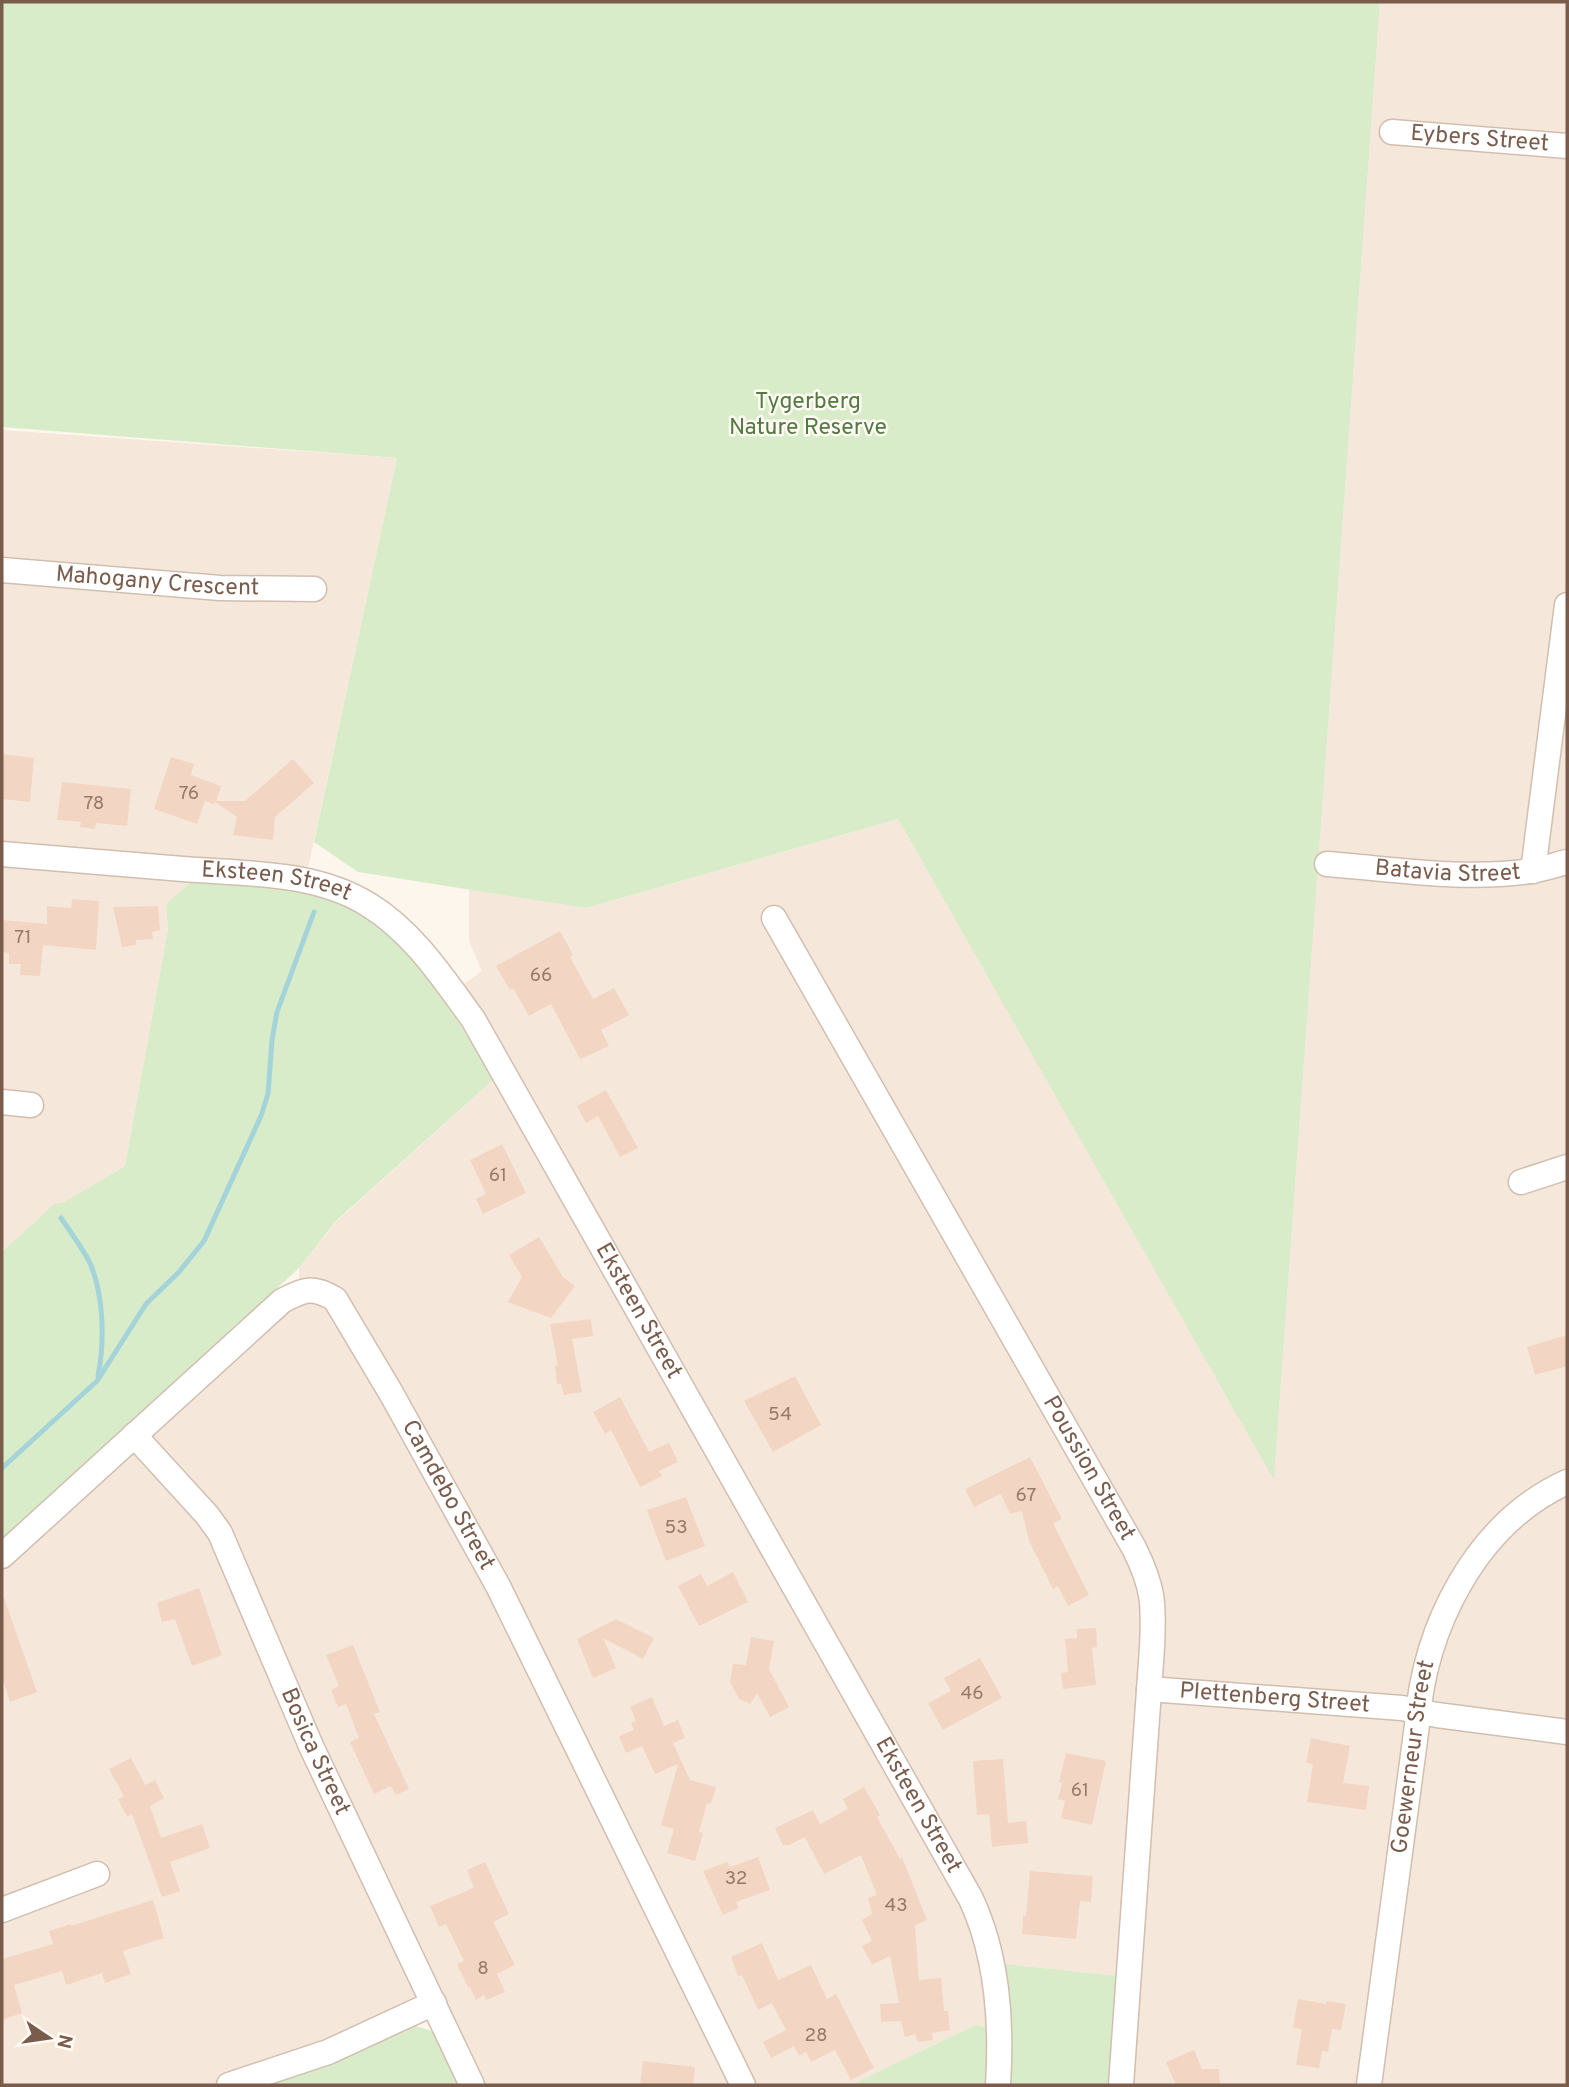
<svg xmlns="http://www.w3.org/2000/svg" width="1569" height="2087" viewBox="0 0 1569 2087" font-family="Overpass,sans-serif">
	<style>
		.residential { fill: #f5e8da }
		.green { fill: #d8ecc9 }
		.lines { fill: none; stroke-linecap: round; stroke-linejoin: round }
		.stream { stroke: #a5d3da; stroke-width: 5 }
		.building { fill: #f3d5c3 }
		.minor-casing { stroke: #d1beb0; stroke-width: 27 }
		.minor { stroke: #fff; stroke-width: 24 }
		.labels { text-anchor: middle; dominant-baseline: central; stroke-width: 5; stroke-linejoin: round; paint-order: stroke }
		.number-label { font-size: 19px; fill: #987a6a }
		.street-label { font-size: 23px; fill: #7a5c4d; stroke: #fffaf3 }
		.park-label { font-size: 23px; fill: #537a41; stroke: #fffaf3 }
	</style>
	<rect width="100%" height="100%" fill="#fdf6ec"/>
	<g class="residential">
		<path d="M1380,2H1567V2085H1120L1127,1977L992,1963L988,2028L975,2025L851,2085H471L431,2003L227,2085H2V1553L299,1290V1268L336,1222L501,1073L453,992L482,971L469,941V889L586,908L898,819L1274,1478Z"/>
		<path d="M2,430L397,458L305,882L193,880L166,904L168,929L125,1166L64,1202L54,1204L2,1252Z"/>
	</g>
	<g class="green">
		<path d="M2,2H1380L1274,1480L898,819L586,908L358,872L314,842L397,458L2,427Z"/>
		<path d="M193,880C239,885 287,885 331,899C402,922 458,1019 493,1080L336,1221L299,1268L2,1541V1252L54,1204L64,1202L125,1166L168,929L166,904Z"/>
		<path d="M1005,1964L1118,1976L1110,2085H1011C1013,2044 1011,2005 1005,1964Z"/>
		<path d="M975,2025L988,2028L985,2085H851Z"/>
		<path d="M416,2026L429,2030L435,2034L460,2085H263L408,2028Z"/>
	</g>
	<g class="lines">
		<g class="stream">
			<path d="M61,1218C70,1231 80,1245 88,1259C104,1291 105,1341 98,1376"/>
			<path d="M2,1468L97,1381L146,1304L179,1272L204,1241L261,1116L268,1094L272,1040L277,1012L314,912"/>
		</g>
	</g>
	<g class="building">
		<path d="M2,754L34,758L30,802L2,799Z"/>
		<path d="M171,757L194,764L191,775L221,786L216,801H245L293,759L314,783L275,817L273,840L233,835L237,817L215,802L214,804L205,801L197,824L154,809Z"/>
		<path d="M62,782L131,789L127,826L96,823L95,829L80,827L81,822L57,820Z"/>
		<path d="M72,899L99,901L96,950L43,945L40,976L20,975L21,964H9V953L2,952V920L47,924V906L71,908Z"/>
		<path d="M158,906L160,930L152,932L153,939L136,940V945L122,947L113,907Z"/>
		<path d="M560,931L573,955L570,957L593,999L614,988L629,1015L601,1030L609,1046L580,1059L551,1004L529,1016L513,988L510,990L496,966Z"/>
		<path d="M606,1090L638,1148L620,1157L598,1116L586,1123L577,1106Z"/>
		<path d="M502,1144L526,1193L483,1214L476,1199L486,1194L470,1160Z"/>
		<path d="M539,1237L563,1277L575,1286L551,1318L508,1302L522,1277L509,1255Z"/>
		<path d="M591,1319L593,1336L572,1339L582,1392L564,1395L561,1384H557L555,1366H558L550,1324Z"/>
		<path d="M1567,1335V1366L1535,1375L1527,1347Z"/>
		<path d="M795,1376L821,1425L773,1452L744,1401Z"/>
		<path d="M620,1397L649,1452L669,1443L678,1462L659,1471L662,1476L640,1487L611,1430L605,1434L593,1412Z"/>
		<path d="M1030,1457L1062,1519L1053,1523L1089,1595L1068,1606L1058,1586L1053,1589L1029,1541L1022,1511L1010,1514L1001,1494L974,1507L965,1489Z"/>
		<path d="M686,1497L705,1546L666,1561L647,1510Z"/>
		<path d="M733,1572L748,1602L699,1626L678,1586L701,1574L707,1586Z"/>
		<path d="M199,1588L222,1655L192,1666L175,1619L162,1622L157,1603Z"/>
		<path d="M2,1598H4L37,1692L10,1702L2,1677Z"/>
		<path d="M616,1619L654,1638L643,1659L603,1638L616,1668L593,1678L577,1639Z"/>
		<path d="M1096,1628L1097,1647L1092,1648L1096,1685L1063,1689L1061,1673L1068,1672L1065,1639L1077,1638V1629Z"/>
		<path d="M751,1637L774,1641L769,1669L789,1707L770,1717L757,1693L750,1704L739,1699L730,1682L733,1664L746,1665Z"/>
		<path d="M353,1645L380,1712L374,1714L409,1789L396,1795L391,1786L374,1794L350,1742L359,1738L346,1704L338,1707L331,1690L339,1686L326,1655Z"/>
		<path d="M980,1658L1002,1698L943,1730L928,1703L951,1691L944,1678Z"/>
		<path d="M652,1697L664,1726L678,1720L685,1738L673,1743L690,1780L716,1787L711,1804L707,1803L699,1832L703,1833L695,1861L667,1853L674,1829L661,1825L678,1764L655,1774L642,1746L626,1753L619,1736L634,1730L631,1723L636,1721L630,1707Z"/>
		<path d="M1311,1738L1350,1746L1343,1783L1369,1786L1366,1810L1307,1802L1313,1764L1306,1763Z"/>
		<path d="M1066,1753L1106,1761L1092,1825L1061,1818L1065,1801L1058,1799L1062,1783L1059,1782Z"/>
		<path d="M131,1758L145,1785L155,1780L164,1798L150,1806L161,1838L202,1824L210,1848L170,1862L180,1891L162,1897L132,1814L127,1817L118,1799L124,1796L109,1769Z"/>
		<path d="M1003,1759L1008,1823L1026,1821L1028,1843L992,1847L989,1814L977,1815L973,1761Z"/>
		<path d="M864,1787L880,1815L877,1817L900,1859L902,1857L927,1920L915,1925L919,1980L941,1978L944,2011H948L950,2030L932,2033L933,2040L917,2042L916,2034L905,2037L901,2021L881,2022L880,2004L899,2003L890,1956L872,1965L862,1946L872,1941L862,1920L872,1914L868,1898L877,1895L861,1855L824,1874L805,1837L789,1845H783L775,1828L813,1810L820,1824L848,1809L843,1799Z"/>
		<path d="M758,1857L770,1890L736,1902L739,1908L723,1915L703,1871L727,1862L730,1867Z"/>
		<path d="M485,1862L509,1914L493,1922L515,1965L497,1974L505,1992L486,2000L484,1995L476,2000L470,1987H468L457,1964L464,1961L446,1924L439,1927L430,1906L474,1888L467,1870Z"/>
		<path d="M1030,1871L1093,1876L1091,1902L1080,1901L1076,1939L1022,1934L1023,1916H1026Z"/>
		<path d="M153,1900L164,1938L123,1951L131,1974L105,1983L102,1973L66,1985L62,1971L14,1985L22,2013L2,2020V1959L53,1944L49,1931L71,1924V1926Z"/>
		<path d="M762,1943L778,1980L811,1965L827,1999L836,1994L874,2068L851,2080L835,2050L811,2062L806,2052L799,2056L794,2046L771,2058L763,2042L786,2030L772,2003L758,2010L742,1975L738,1976L731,1957Z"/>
		<path d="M1298,1999L1326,2004L1327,2001L1346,2004L1341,2030L1332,2029L1328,2052L1322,2051L1319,2068L1296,2065L1302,2029L1293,2028Z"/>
		<path d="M1194,2050L1202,2069H1219L1220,2085H1176L1166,2062Z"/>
		<path d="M643,2061L695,2067L693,2085H640Z"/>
	</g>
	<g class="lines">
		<defs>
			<g id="minor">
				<path id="s1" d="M1392,132L1567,146"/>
				<path id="s2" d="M2,570L220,588L314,589"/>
				<path id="s3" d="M2,854C62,859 122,864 183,869C245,874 315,871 369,905C413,932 443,978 473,1019L971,1899C998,1957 1002,2022 998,2085"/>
				<path id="s4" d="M1327,864C1394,869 1464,881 1531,871C1543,869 1555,865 1567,862"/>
				<path d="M1533,871L1567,605"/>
				<path id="s5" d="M774,918L1134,1548C1154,1588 1154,1604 1152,1648L1121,2085"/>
				<path d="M2,1102L31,1105"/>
				<path d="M1521,1182L1567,1167"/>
				<path id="s6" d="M134,1435L207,1515L220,1533L311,1746L472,2085"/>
				<path id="s7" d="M2,1556L282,1301C304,1289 313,1286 335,1299L391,1393L498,1586L743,2085"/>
				<path id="s8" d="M1149,1689L1402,1708L1437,1715L1567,1732"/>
				<path d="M2,1910L97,1874"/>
				<path d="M229,2085L328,2052L434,2003"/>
				<path id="s9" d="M1369,2085L1417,1725C1424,1628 1475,1524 1567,1482"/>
			</g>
		</defs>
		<use href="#minor" class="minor-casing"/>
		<use href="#minor" class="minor"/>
	</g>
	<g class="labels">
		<g class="number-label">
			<text x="189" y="794">76</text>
			<text x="94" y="804">78</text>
			<text x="23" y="938">71</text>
			<text x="541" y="976">66</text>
			<text x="498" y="1176">61</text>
			<text x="780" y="1415">54</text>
			<text x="1026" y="1496">67</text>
			<text x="676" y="1528">53</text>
			<text x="972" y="1694">46</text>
			<text x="1080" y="1791">61</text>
			<text x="736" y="1879">32</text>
			<text x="896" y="1906">43</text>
			<text x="483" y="1969">8</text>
			<text x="816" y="2036">28</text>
		</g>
		<g class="street-label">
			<text stroke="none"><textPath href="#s1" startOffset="88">Eybers Street</textPath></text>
			<text stroke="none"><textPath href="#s2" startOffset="156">Mahogany Crescent</textPath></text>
			<text stroke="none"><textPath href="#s4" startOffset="121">Batavia Street</textPath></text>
			<text stroke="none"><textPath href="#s3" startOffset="276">Eksteen Street</textPath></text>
			<text stroke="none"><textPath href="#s3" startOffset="864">Eksteen Street</textPath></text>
			<text stroke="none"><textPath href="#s5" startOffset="634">Poussion Street</textPath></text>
			<text stroke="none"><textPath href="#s7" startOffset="662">Camdebo Street</textPath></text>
			<text stroke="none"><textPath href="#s8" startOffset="126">Plettenberg Street</textPath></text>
			<text stroke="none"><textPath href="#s6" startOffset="369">Bosica Street</textPath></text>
			<text stroke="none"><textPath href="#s9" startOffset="331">Goewerneur Street</textPath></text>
			<text stroke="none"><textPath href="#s3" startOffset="1432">Eksteen Street</textPath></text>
		</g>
		<g class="park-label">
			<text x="808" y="402">Tygerberg<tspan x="808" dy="26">Nature Reserve</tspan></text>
		</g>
	</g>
	<rect width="1569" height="2087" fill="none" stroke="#7a5c4d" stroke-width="7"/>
	<g transform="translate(49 2038) rotate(103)" stroke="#fffaf3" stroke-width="5" paint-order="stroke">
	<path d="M0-5L12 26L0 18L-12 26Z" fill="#7a5c4d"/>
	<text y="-10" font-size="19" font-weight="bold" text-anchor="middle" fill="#7a5c4d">N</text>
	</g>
</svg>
